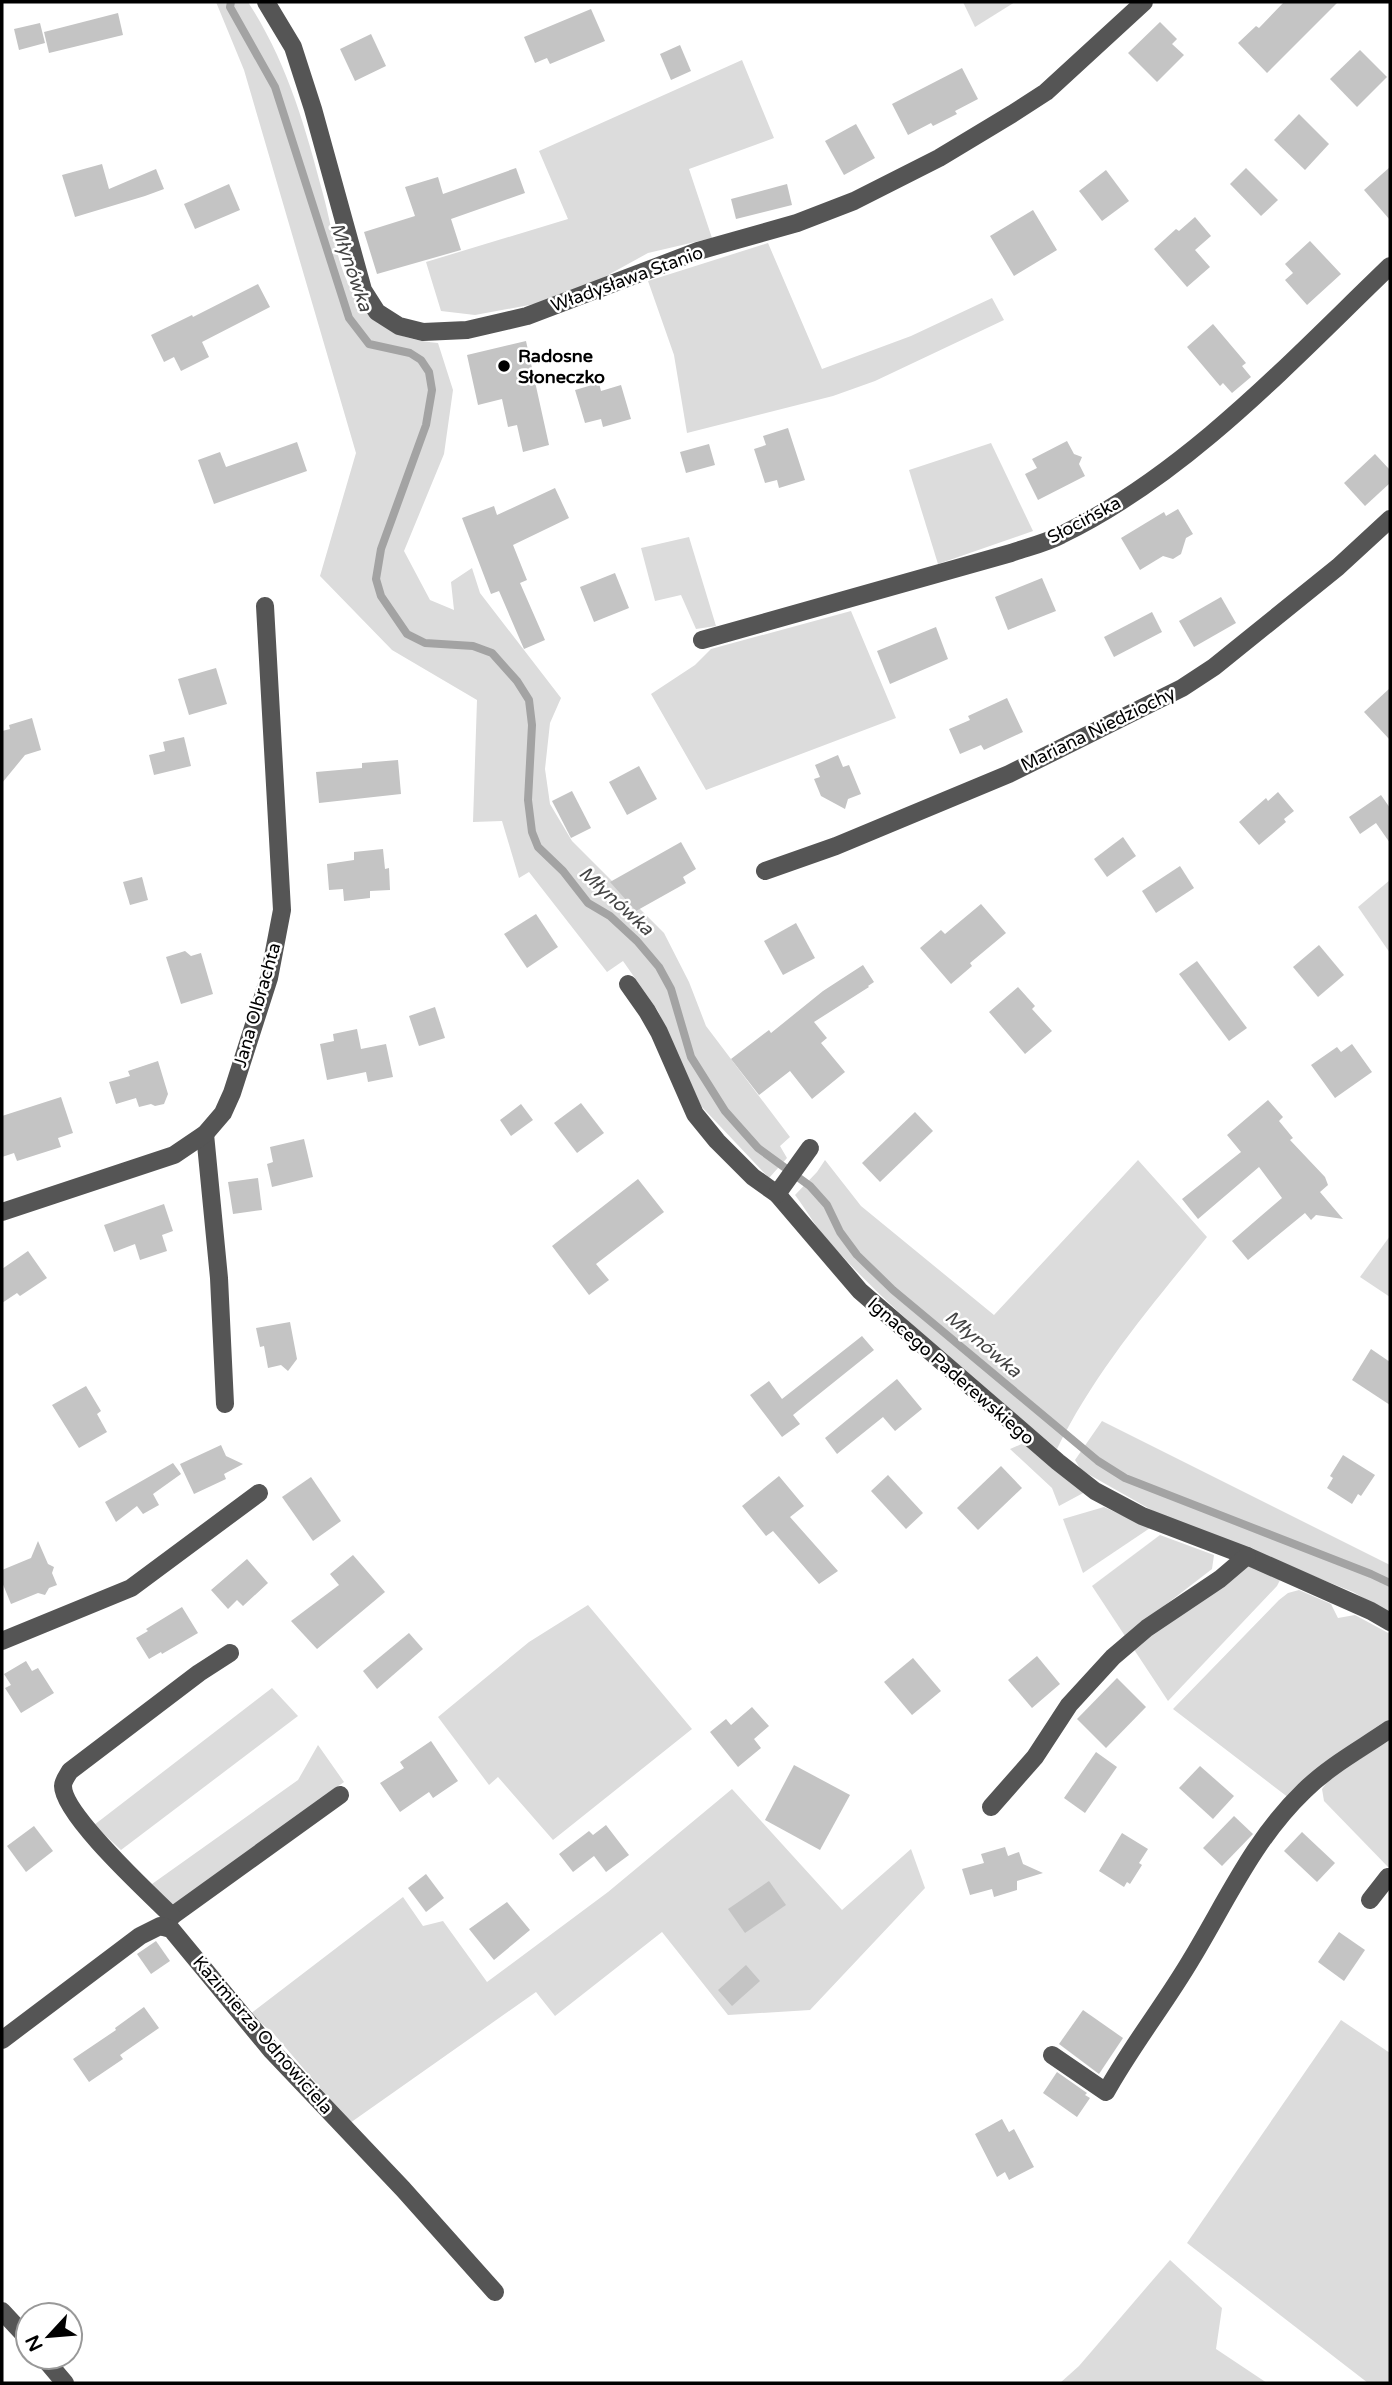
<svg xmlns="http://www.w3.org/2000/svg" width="1392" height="2385" viewBox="0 0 1392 2385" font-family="'Varela Round',sans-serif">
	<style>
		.green { fill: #dcdcdc }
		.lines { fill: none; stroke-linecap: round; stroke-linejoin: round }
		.stream { stroke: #a3a3a3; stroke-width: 8 }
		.building { fill: #c4c4c4 }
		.minor { stroke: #555; stroke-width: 18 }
		.poi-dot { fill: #000; stroke: #fff; stroke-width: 2.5 }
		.labels { text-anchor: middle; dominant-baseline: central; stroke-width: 5; stroke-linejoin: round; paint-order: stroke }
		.street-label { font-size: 18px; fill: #000; stroke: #fff }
		.poi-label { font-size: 18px; font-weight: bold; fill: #000; stroke: #fff; text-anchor: start }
		.water-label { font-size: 19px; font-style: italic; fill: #444; stroke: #fff }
	</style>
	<rect width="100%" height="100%" fill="#fff"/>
	<g class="green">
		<path d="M216,2H248C287,62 305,126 323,194C331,223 337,265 352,291C373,326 399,340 438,343L453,390L444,454L404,551L430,600L454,610L451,582L472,568L480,593L561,698L550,723L545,769L550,804L572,841L664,933L689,982L706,1026L790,1137L780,1146L787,1158L769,1178L701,1106L658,1011L623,961L607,972L529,872L519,878L502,821L473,822L477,700L392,650L320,576L356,453L244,70Z"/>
		<path d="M963,2H1015L975,27Z"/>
		<path d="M742,60L774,138L689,169L712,238L648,253L599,280L540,303L475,315L441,311L426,262L568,219L539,151Z"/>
		<path d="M768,243L822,369L911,336L992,298L1004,320L875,381L833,396L687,433L674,355L648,281Z"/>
		<path d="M991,443L1033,531L938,564L909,470Z"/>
		<path d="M689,537L716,626L696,629L681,595L655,601L641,548Z"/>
		<path d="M851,611L896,718L706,790L651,694L695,665L711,649Z"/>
		<path d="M1390,880V953L1358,907Z"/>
		<path d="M825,1160L861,1206L994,1315L1138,1160L1207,1237C1153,1304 1095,1371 1057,1449C979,1383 898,1318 830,1243C817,1229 807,1211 795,1195L817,1172Z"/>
		<path d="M1390,1236V1297L1360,1277Z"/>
		<path d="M1102,1421L1390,1565V1613L1353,1592L1155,1512L1081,1470L1075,1460Z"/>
		<path d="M1026,1442L1085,1492L1059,1506L1052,1488L1010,1449Z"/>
		<path d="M1104,1507L1150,1528L1083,1573L1063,1519Z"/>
		<path d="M1160,1535L1214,1555L1212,1569L1125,1636L1092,1586Z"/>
		<path d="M1250,1566L1280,1580L1277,1586L1168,1701L1133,1648L1236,1572Z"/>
		<path d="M1299,1590L1331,1604L1338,1618L1355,1615L1390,1634V1719L1326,1764L1289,1798L1173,1709L1279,1600L1288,1593Z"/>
		<path d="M588,1605L692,1729L553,1840L498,1777L489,1785L438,1717L529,1642Z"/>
		<path d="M272,1688L298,1716L121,1850L94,1825Z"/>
		<path d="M1390,1740V1869L1324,1801L1322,1789L1331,1777Z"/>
		<path d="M318,1745L344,1782L172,1908L152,1884L298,1780Z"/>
		<path d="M732,1789L842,1910L911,1849L925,1888L810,2010L728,2015L662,1932L555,2016L536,1992L350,2123L274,2034L250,2014L403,1897L423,1926L443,1921L487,1982L608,1892Z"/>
		<path d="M1341,2020L1390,2053V2383H1368L1187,2243Z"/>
		<path d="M1170,2260L1222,2308L1216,2349L1267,2383H1060L1079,2366Z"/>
	</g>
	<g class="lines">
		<path class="stream" d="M231,2L230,7L275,87L349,318L369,344L410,353L421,360L429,372L432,390L426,425L381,549L376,579L381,596L407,634L425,643L473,646L492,653L517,681L529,700L532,725L528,800L532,832L538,847L563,871L588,903L610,916L637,941L659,967L671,989L691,1057L725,1111L758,1148L810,1186L827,1205L840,1232L857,1255L893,1290L1098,1461L1125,1478L1371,1574L1390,1583"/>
	</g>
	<g class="building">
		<path d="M1284,2H1338L1267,73L1238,43L1256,26L1259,28Z"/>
		<path d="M591,9L605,41L550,64L547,58L535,63L524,37Z"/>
		<path d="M118,13L123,35L49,53L44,32Z"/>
		<path d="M1160,22L1177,39L1172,44L1184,55L1157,82L1128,53Z"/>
		<path d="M40,23L45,43L19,50L14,29Z"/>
		<path d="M371,34L386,66L355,81L340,49Z"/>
		<path d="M680,45L691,71L671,80L660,54Z"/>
		<path d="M1360,50L1387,77L1357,107L1330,79Z"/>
		<path d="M962,68L978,99L955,111L957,114L933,126L931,123L908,135L892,104Z"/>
		<path d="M1299,114L1329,144L1305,170L1274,140Z"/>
		<path d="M856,124L875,158L844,175L825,141Z"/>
		<path d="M102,164L109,189L156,169L164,189L145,196L75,217L62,175Z"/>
		<path d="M1390,167V220L1364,190Z"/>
		<path d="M516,168L525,193L451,219L461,250L377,274L364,232L415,216L405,187L438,177L443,194Z"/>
		<path d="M1246,168L1278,200L1261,216L1230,184Z"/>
		<path d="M1106,170L1129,201L1102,221L1079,191Z"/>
		<path d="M229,184L240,210L195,229L184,204Z"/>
		<path d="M787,184L792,205L736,219L731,199Z"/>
		<path d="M1033,210L1057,250L1014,276L990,236Z"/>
		<path d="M1195,217L1211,236L1195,250L1210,267L1187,287L1154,249L1176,229L1179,231Z"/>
		<path d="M1310,241L1341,274L1307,305L1285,280L1293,273L1285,264Z"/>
		<path d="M258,284L270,307L202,342L209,357L181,371L174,357L164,362L151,335L192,315L193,317Z"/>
		<path d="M1213,324L1246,363L1242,366L1251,377L1232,393L1223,383L1220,386L1187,347Z"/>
		<path d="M526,341L549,445L523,452L517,425L508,427L502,399L478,405L467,355Z"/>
		<path d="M599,383L601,391L621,385L631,419L603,427L601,419L585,423L575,390Z"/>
		<path d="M788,428L805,480L779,488L777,480L765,483L754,449L766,445L763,436Z"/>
		<path d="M1067,441L1074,454L1082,457L1079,464L1085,476L1038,500L1025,474L1037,468L1032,459Z"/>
		<path d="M297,442L307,471L214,504L198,460L220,452L226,467Z"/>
		<path d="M709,444L715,465L686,473L680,452Z"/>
		<path d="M1375,454L1390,470V483L1365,506L1344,483Z"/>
		<path d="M555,488L569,518L513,545L527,580L520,583L545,640L524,649L499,591L491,594L462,518L494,506L497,515Z"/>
		<path d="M1178,509L1193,534L1186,538L1181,554L1173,559L1163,556L1140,570L1121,538L1164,512L1166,516Z"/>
		<path d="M615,573L629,608L594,622L580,587Z"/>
		<path d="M1042,578L1056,611L1008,630L995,597Z"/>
		<path d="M1221,597L1236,623L1194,647L1179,621Z"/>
		<path d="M1152,612L1162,632L1114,657L1104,637Z"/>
		<path d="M936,627L948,659L890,684L877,651Z"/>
		<path d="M216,668L227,704L189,715L178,679Z"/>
		<path d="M1390,688V740L1364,712Z"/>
		<path d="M1007,698L1023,732L984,750L981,745L960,754L949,729L970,720L968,716Z"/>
		<path d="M32,718L41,750L25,755L2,783V731L10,729L9,725Z"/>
		<path d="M184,737L191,766L154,775L149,755L165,751L163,742Z"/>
		<path d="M838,755L843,767L849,765L861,794L848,799L845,809L821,796L814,779L820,777L815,765Z"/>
		<path d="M398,760L401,794L319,803L316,772L362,768V763Z"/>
		<path d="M639,766L657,799L627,815L609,782Z"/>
		<path d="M572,791L591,828L571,838L552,801Z"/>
		<path d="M1278,792L1294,811L1284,819L1286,822L1259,845L1239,822L1266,798L1268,801Z"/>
		<path d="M1381,795L1390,808V843L1376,823L1360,834L1349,817Z"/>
		<path d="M1123,837L1136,856L1107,877L1094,859Z"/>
		<path d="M681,842L696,869L683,877L686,883L636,911L610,882Z"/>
		<path d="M383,849L385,869L389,868L390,890L370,891V898L344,901L343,889L329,890L327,864L354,860V852Z"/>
		<path d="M1180,866L1194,888L1156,913L1142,891Z"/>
		<path d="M142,877L148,900L130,905L123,882Z"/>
		<path d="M981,904L1006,933L970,963L972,966L951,984L920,948L941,930L945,934Z"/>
		<path d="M536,914L558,947L527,968L504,934Z"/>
		<path d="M796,923L815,958L783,975L764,941Z"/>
		<path d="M1319,945L1344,975L1318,997L1293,967Z"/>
		<path d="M185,951L191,956L201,953L213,994L181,1004L166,957Z"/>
		<path d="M1197,961L1247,1028L1229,1041L1179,974Z"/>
		<path d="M863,965L874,982L868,986L869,987L814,1022L827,1038L821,1043L845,1072L812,1099L790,1071L759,1095L731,1059L769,1030L771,1033L823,991Z"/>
		<path d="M1018,987L1035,1006L1032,1009L1052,1031L1025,1054L989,1012Z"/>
		<path d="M435,1007L445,1038L419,1046L409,1016Z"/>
		<path d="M357,1029L361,1049L386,1044L393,1077L368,1082L366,1072L327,1080L320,1044L334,1041L333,1034Z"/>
		<path d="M1352,1044L1372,1072L1335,1098L1311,1065L1337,1047L1341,1052Z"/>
		<path d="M158,1061L168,1094L164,1104L155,1106L151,1104L139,1107L136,1098L116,1104L109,1082L130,1076L128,1071Z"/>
		<path d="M61,1097L73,1133L58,1138L61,1147L17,1161L14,1153L2,1157V1116Z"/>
		<path d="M1268,1100L1283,1117L1279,1121L1293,1138L1290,1140L1325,1177L1328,1185L1320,1192L1343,1219L1316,1215L1311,1220L1305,1213L1248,1260L1232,1241L1282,1198L1259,1167L1198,1219L1182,1199L1241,1152L1227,1135Z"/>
		<path d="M581,1103L604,1133L577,1153L554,1123Z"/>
		<path d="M521,1104L533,1120L511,1136L500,1120Z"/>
		<path d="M915,1112L933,1131L880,1182L862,1163Z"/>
		<path d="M304,1139L313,1177L272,1187L267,1164L273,1162L270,1147Z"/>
		<path d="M258,1178L262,1210L233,1214L228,1182Z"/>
		<path d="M638,1179L664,1212L596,1264L609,1280L589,1295L552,1246Z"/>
		<path d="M164,1204L173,1231L162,1235L167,1251L140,1260L135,1244L114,1252L104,1225Z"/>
		<path d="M28,1251L47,1278L20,1296L17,1293L2,1303V1269Z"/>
		<path d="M290,1322L297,1359L288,1371L281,1365L268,1368L264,1346L260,1347L256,1328Z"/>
		<path d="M862,1336L874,1350L793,1415L800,1424L782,1437L750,1395L769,1381L782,1399Z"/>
		<path d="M1371,1349L1390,1362V1405L1352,1380Z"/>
		<path d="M897,1379L922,1409L895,1431L883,1417L837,1454L825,1438Z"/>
		<path d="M86,1386L101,1411L97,1414L107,1432L79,1448L52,1405Z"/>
		<path d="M221,1445L226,1456L243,1464L224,1474L226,1479L194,1494L180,1464Z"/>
		<path d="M1343,1455L1375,1475L1361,1496L1358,1494L1352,1504L1327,1488L1333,1478L1330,1476Z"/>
		<path d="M173,1463L181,1474L153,1494L159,1505L143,1514L137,1506L116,1522L105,1502Z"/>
		<path d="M1001,1466L1022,1488L978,1530L957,1508Z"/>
		<path d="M888,1475L923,1513L906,1529L871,1491Z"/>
		<path d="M779,1476L804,1506L790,1517L838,1571L819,1584L773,1531L766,1536L742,1506Z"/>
		<path d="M311,1477L341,1521L313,1541L282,1497Z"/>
		<path d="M38,1541L48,1564L54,1567L52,1573L57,1585L49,1588L45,1595L38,1593L11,1604L2,1582V1570L31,1558Z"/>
		<path d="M353,1555L385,1592L317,1649L291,1621L339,1585L330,1574Z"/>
		<path d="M247,1559L268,1583L243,1606L237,1600L228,1609L211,1590Z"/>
		<path d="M182,1607L198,1633L162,1654L161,1652L149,1659L136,1638L148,1631L146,1629Z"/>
		<path d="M409,1633L423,1649L377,1689L363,1671Z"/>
		<path d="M1037,1656L1060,1684L1032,1708L1008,1680Z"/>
		<path d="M913,1658L941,1691L912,1715L884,1682Z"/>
		<path d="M26,1661L32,1671L38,1668L54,1693L21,1713L5,1688L11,1685L4,1674Z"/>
		<path d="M1117,1678L1146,1707L1106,1748L1077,1719Z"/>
		<path d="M752,1707L769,1726L754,1739L761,1748L738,1767L710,1732L726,1719L731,1725Z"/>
		<path d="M431,1741L458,1781L433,1798L429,1792L400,1812L380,1783L404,1768L400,1762Z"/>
		<path d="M1096,1752L1117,1767L1085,1813L1064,1798Z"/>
		<path d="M794,1765L850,1795L820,1850L765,1820Z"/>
		<path d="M1200,1766L1234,1796L1213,1819L1179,1788Z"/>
		<path d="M1234,1816L1253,1834L1222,1866L1203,1848Z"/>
		<path d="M606,1825L629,1855L606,1872L594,1856L573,1872L559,1854L589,1831L593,1835Z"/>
		<path d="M34,1826L53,1851L26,1872L7,1846Z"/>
		<path d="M1302,1832L1335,1863L1317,1882L1284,1851Z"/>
		<path d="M1122,1833L1148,1849L1139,1863L1142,1865L1130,1884L1127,1882L1124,1887L1099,1871Z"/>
		<path d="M1005,1847L1008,1856L1019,1852L1023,1864L1043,1873L1017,1881V1890L994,1897L992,1889L970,1895L962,1869L984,1863L981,1854Z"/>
		<path d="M426,1874L444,1898L426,1912L408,1888Z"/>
		<path d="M769,1881L786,1905L745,1933L728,1909Z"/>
		<path d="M507,1902L530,1930L494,1960L469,1929Z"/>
		<path d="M1339,1932L1365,1950L1344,1981L1318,1962Z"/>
		<path d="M156,1941L170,1961L151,1974L137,1954Z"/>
		<path d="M746,1965L760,1981L732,2006L718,1990Z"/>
		<path d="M144,2007L159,2028L120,2055L123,2059L89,2082L73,2059L116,2030L115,2028Z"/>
		<path d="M1083,2010L1123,2038L1099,2074L1059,2044Z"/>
		<path d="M1057,2072L1087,2093L1085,2095L1090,2098L1077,2117L1043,2093Z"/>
		<path d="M1002,2119L1009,2132L1014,2129L1034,2167L1009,2180L1005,2172L997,2177L975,2134Z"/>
	</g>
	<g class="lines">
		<g class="minor">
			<path d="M266,2L293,47L313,109L363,290L377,312L399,326L423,332L467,330L527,316L698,251L797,223L854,201L939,158L1012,114L1046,92L1144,2"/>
			<path d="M702,640L1011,553C1028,547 1046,543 1061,535C1187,474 1291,361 1390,266"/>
			<path d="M765,871L836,846L1009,774L1182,688L1214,667L1338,567L1390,519"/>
			<path d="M628,984L647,1011L659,1032L695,1114L717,1141L753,1177L777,1194L860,1291L1058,1462L1095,1491L1142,1516L1247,1556L1371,1611L1390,1622"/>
			<path d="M205,1134L219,1278L225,1404"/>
			<path d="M777,1194L810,1148"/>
			<path d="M2,1212L174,1155L205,1134L223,1113L232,1093L269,978L282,910L265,606"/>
			<path d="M2,1641L131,1588L259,1493"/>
			<path d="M991,1807L1035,1757L1069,1705L1113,1657L1147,1628L1220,1579L1247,1556"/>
			<path d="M1370,1900L1388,1877"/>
			<path d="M172,1916L340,1795"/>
			<path d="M164,1927L172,1916C150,1894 63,1815 63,1786C63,1781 67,1776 70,1771L199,1673L230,1653"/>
			<path d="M2,2040L140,1936L160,1926L171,1929L271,2050L403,2189L495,2292"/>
			<path d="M1052,2055L1106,2092C1132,2045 1165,2004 1192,1958C1227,1900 1254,1839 1304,1791C1329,1766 1361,1749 1390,1729"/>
			<path d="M2,2311L28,2339"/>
			<path d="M43,2357L65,2383"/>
		</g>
	</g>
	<circle class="poi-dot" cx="504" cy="366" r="7"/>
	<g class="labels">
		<g class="street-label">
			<text transform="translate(627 279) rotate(-20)">Władysława Stanio</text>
			<text transform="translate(1084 520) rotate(-28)">Słocińska</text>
			<text transform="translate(1098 729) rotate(-26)">Mariana Niedziochy</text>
			<text transform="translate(257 1005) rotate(-74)">Jana Olbrachta</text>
			<text transform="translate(951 1371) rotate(41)">Ignacego Paderewskiego</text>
			<text transform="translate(263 2035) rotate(49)">Kazimierza Odnowiciela</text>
		</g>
		<g class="poi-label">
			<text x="518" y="356">Radosne<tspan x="518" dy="21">Słoneczko</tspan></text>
		</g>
		<g class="water-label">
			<text transform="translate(351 267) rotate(71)">Młynówka</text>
			<text transform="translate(616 901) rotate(42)">Młynówka</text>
			<text transform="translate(983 1344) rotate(40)">Młynówka</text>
		</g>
	</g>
	<rect width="1392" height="2385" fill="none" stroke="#000000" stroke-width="7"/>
	<g transform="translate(49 2336) rotate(244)"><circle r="33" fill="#ffffff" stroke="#999999" stroke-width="2"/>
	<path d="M0-5L12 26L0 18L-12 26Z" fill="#000000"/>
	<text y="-10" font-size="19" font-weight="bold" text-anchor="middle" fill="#000000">N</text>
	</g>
</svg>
